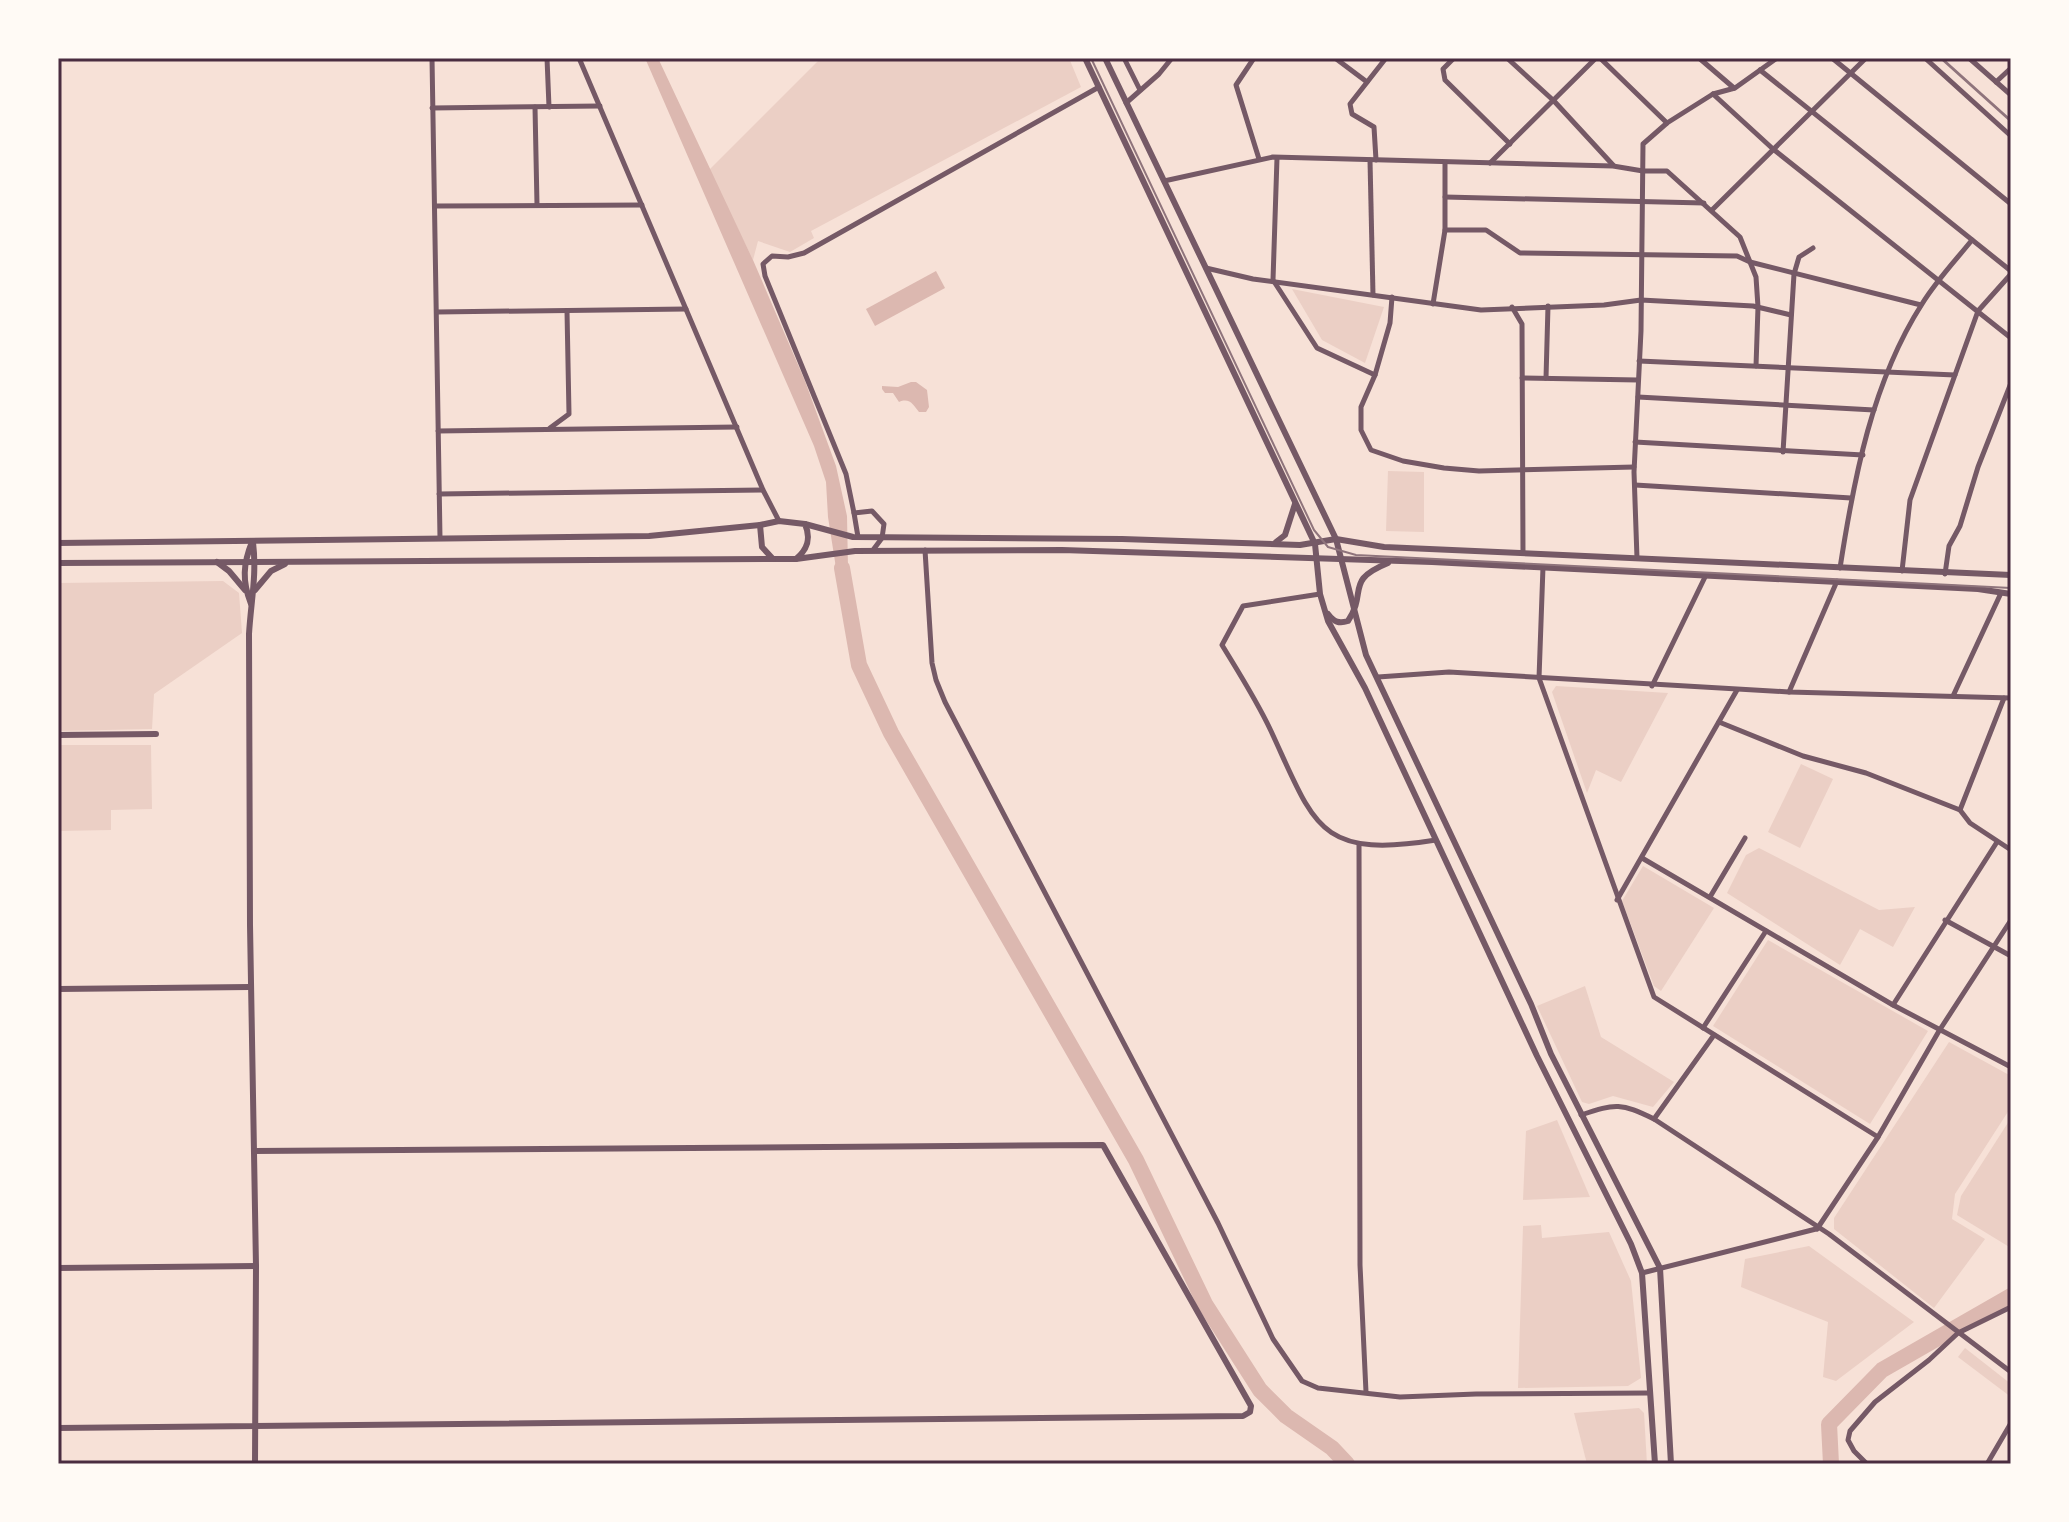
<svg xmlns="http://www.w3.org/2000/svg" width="2069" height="1522" viewBox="0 0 2069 1522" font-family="'Space Grotesk',sans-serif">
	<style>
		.green { fill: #ebcfc5 }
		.water { fill: #dcb8b0 }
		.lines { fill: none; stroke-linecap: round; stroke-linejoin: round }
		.river { stroke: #dcb8b0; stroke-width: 16 }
		.minor { stroke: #755966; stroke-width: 5 }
		.tertiary { stroke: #755966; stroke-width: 6 }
		.tram { stroke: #8f747c; stroke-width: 2 }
		.rail { stroke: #8f747c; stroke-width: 3 }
		.neatline { fill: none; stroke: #4a2c40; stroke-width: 3 }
	</style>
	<rect width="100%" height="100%" fill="#f7e1d7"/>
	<g class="green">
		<path d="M821,58H1069L1081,87L811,231L814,238L790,252L758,241L753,260L709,170Z"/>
		<path d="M1292,289L1384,307L1365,363L1322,340Z"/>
		<path d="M1388,471L1424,472V532L1386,531Z"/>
		<path d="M223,581L239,593L242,633L154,694L152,729L58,731V583Z"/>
		<path d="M1556,686L1668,693L1621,782L1596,770L1587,793L1552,692Z"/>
		<path d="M58,745H151L152,809L111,810V830L58,831Z"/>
		<path d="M1801,764L1833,779L1800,848L1768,832Z"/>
		<path d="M1759,848L1879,910L1915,907L1893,947L1860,929L1840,965L1727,893L1746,855Z"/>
		<path d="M1643,866L1714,908L1661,991L1654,986L1622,901Z"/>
		<path d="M1768,940L1928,1031L1870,1124L1713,1026Z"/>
		<path d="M1585,986L1601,1037L1674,1082L1653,1107L1613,1096L1589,1104L1582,1102L1537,1006Z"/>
		<path d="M1949,1042L2011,1076V1107L1955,1194L1952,1219L1985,1239L1934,1308L1834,1229V1218Z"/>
		<path d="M2011,1118V1248L1957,1215L1961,1196Z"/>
		<path d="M1557,1120L1590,1197L1523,1200L1526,1131Z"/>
		<path d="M1541,1225L1542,1238L1609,1232L1631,1281L1641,1378L1628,1386L1518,1388L1523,1226Z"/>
		<path d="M1809,1246L1914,1322L1836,1381L1823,1377L1828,1322L1741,1287L1745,1259Z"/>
		<path d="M1965,1348L2011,1384V1397L1958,1357Z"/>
		<path d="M1639,1408L1644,1413L1647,1464H1587L1574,1413Z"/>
	</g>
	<g class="water">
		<path d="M645,58H658L753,260L805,381L836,466L847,516L848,568H836L828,517L826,482L814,446Z"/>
		<path d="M936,271L945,288L875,326L866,309Z"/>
		<path d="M911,382H916L927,390L929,407L926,412H919C914,406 910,397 899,402L893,393H885L882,389V386L898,387Z"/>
	</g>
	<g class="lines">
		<g class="river">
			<path d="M842,568L859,665L891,733L1136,1160L1205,1304L1260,1390L1286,1416L1332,1448L1347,1464"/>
			<path d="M1831,1464L1829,1424L1882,1370L2011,1296"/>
		</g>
		<g class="minor">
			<path d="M432,58L440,538"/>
			<path d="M547,58L549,107"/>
			<path d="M579,58L763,490L779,521"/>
			<path d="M1124,58L1140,90"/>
			<path d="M1254,58L1236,85L1259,159"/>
			<path d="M1335,58L1367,82"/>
			<path d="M1454,58L1443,69L1445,80L1510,144"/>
			<path d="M1507,58L1554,101L1613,165"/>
			<path d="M1600,58L1667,123"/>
			<path d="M1699,58L1734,88"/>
			<path d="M1832,58L2011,204"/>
			<path d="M1925,58L2011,136"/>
			<path d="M1969,58L2011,95"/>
			<path d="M1760,70L2011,271"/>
			<path d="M1996,82L2011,68"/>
			<path d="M1713,94L1773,149L2011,338"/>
			<path d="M1126,103L1159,74L1172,58"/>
			<path d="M535,107L537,205"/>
			<path d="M432,108L600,106"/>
			<path d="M1277,158L1273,280L1317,348L1375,375"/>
			<path d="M1370,160L1373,295"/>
			<path d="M1376,160L1374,127L1352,114L1350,104L1386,58"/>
			<path d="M1490,163L1596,58"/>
			<path d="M1164,181L1273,157L1613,166L1643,171H1667L1740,237L1756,277L1758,307L1756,366"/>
			<path d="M1445,197L1704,203"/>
			<path d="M436,206L642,205"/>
			<path d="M1712,210L1866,58"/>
			<path d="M1445,230H1486L1520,253L1737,256L1750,262L1921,305"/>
			<path d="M1206,268L1253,279L1481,310L1604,305L1641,300L1753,306L1791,315"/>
			<path d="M1392,297L1390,323L1375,375L1361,407V430L1371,450L1403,461L1444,468L1479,471L1634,467"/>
			<path d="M1433,304L1445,230V163"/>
			<path d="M1512,307L1522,324L1523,553"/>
			<path d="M437,312L686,309"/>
			<path d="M1639,361L1955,375"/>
			<path d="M1522,378L1638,380"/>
			<path d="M1546,378L1548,306"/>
			<path d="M1638,397L1874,410"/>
			<path d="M550,428L569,414L567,311"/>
			<path d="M438,431L737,427"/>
			<path d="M1635,442L1863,455"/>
			<path d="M1783,452L1794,274L1799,257L1813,248"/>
			<path d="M1635,485L1851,498"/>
			<path d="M439,494L762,490"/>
			<path d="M854,513L858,537"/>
			<path d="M873,550L882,538L884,524L872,511L854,513L846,474L765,276L763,264L772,256L788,257L804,253L1099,87"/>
			<path d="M925,550L932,663L936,680L945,702L1218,1223L1273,1339L1302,1381L1318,1388L1400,1397L1476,1394L1649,1393"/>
			<path d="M1637,558L1634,472L1641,331L1643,144L1667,123L1713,94L1735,88L1777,58"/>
			<path d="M1543,567L1539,678L1654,997L1878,1137"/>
			<path d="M1840,568C1854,478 1872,382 1922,304C1936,281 1955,261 1972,240"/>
			<path d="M1902,571L1910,500L1978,311L2011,274"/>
			<path d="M1945,574L1949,546L1960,526L1978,467L2011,383"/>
			<path d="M1320,594L1243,606L1222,645C1239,673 1257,701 1271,731C1315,826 1318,859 1436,840"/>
			<path d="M1378,677L1449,672L1789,692L2011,698"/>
			<path d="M1652,686L1706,575"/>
			<path d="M1789,692L1837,581"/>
			<path d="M1953,696L2001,593"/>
			<path d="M1719,722L1803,756L1866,773L1960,810L1970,823L2011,850"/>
			<path d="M1960,810L2004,698"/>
			<path d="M1359,844L1360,1265L1366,1392"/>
			<path d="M1642,858L1893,1005L2011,1067"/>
			<path d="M1710,897L1745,838"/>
			<path d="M1617,900L1737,690"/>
			<path d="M1945,920L2011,956"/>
			<path d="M1893,1005L1997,842"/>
			<path d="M1703,1028L1766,931"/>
			<path d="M1581,1115C1616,1103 1621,1103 1654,1119L1829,1234L2011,1372"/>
			<path d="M1654,1119L1714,1035"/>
			<path d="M1817,1229L1878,1137L1939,1031L2011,920"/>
			<path d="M1642,1273L1816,1229"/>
			<path d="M1867,1464L1854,1451L1848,1440L1850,1431L1875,1402L1929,1360L1958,1333L2011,1307"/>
			<path d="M1987,1464L2011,1423"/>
		</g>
		<g class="tertiary">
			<path d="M1085,58L1315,544L1320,594L1328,621L1365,688L1537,1056L1631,1244L1642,1273L1655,1464"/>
			<path d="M1105,58L1336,539L1366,655L1531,1004L1551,1054L1660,1268L1671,1464"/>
			<path d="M779,521L805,524C811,538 808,549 796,559H773L762,547L760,525Z"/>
			<path d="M805,524L853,537L1122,539L1300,545L1336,539L1384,547L2011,575"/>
			<path d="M253,542C257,575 251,601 249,634L250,925L256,1266L255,1464"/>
			<path d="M1276,542L1285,535L1295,504"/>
			<path d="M58,543L649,536L760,525"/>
			<path d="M796,559L855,551L1062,550L1432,562L1978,589L2011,594"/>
			<path d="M217,562L229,571L245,590"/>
			<path d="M58,563L773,559"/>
			<path d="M255,590L271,571L285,564"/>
			<path d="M251,604C242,581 243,564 252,542"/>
			<path d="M1328,614C1334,622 1339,624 1348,621C1368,591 1344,581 1388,563"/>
			<path d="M58,735L156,734"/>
			<path d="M58,989L250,987"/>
			<path d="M58,1268L256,1266"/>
			<path d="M58,1428L1243,1416L1250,1412L1251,1406L1103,1145L254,1151"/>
		</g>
		<path class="tram" d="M1091,58L1314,530L1328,547L1356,555L2011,588"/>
		<path class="rail" d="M1941,58L2011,121"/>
	</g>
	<rect width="2069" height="1522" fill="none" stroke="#fffaf5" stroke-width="120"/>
	<rect x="60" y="60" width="1949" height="1402" class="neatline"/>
</svg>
